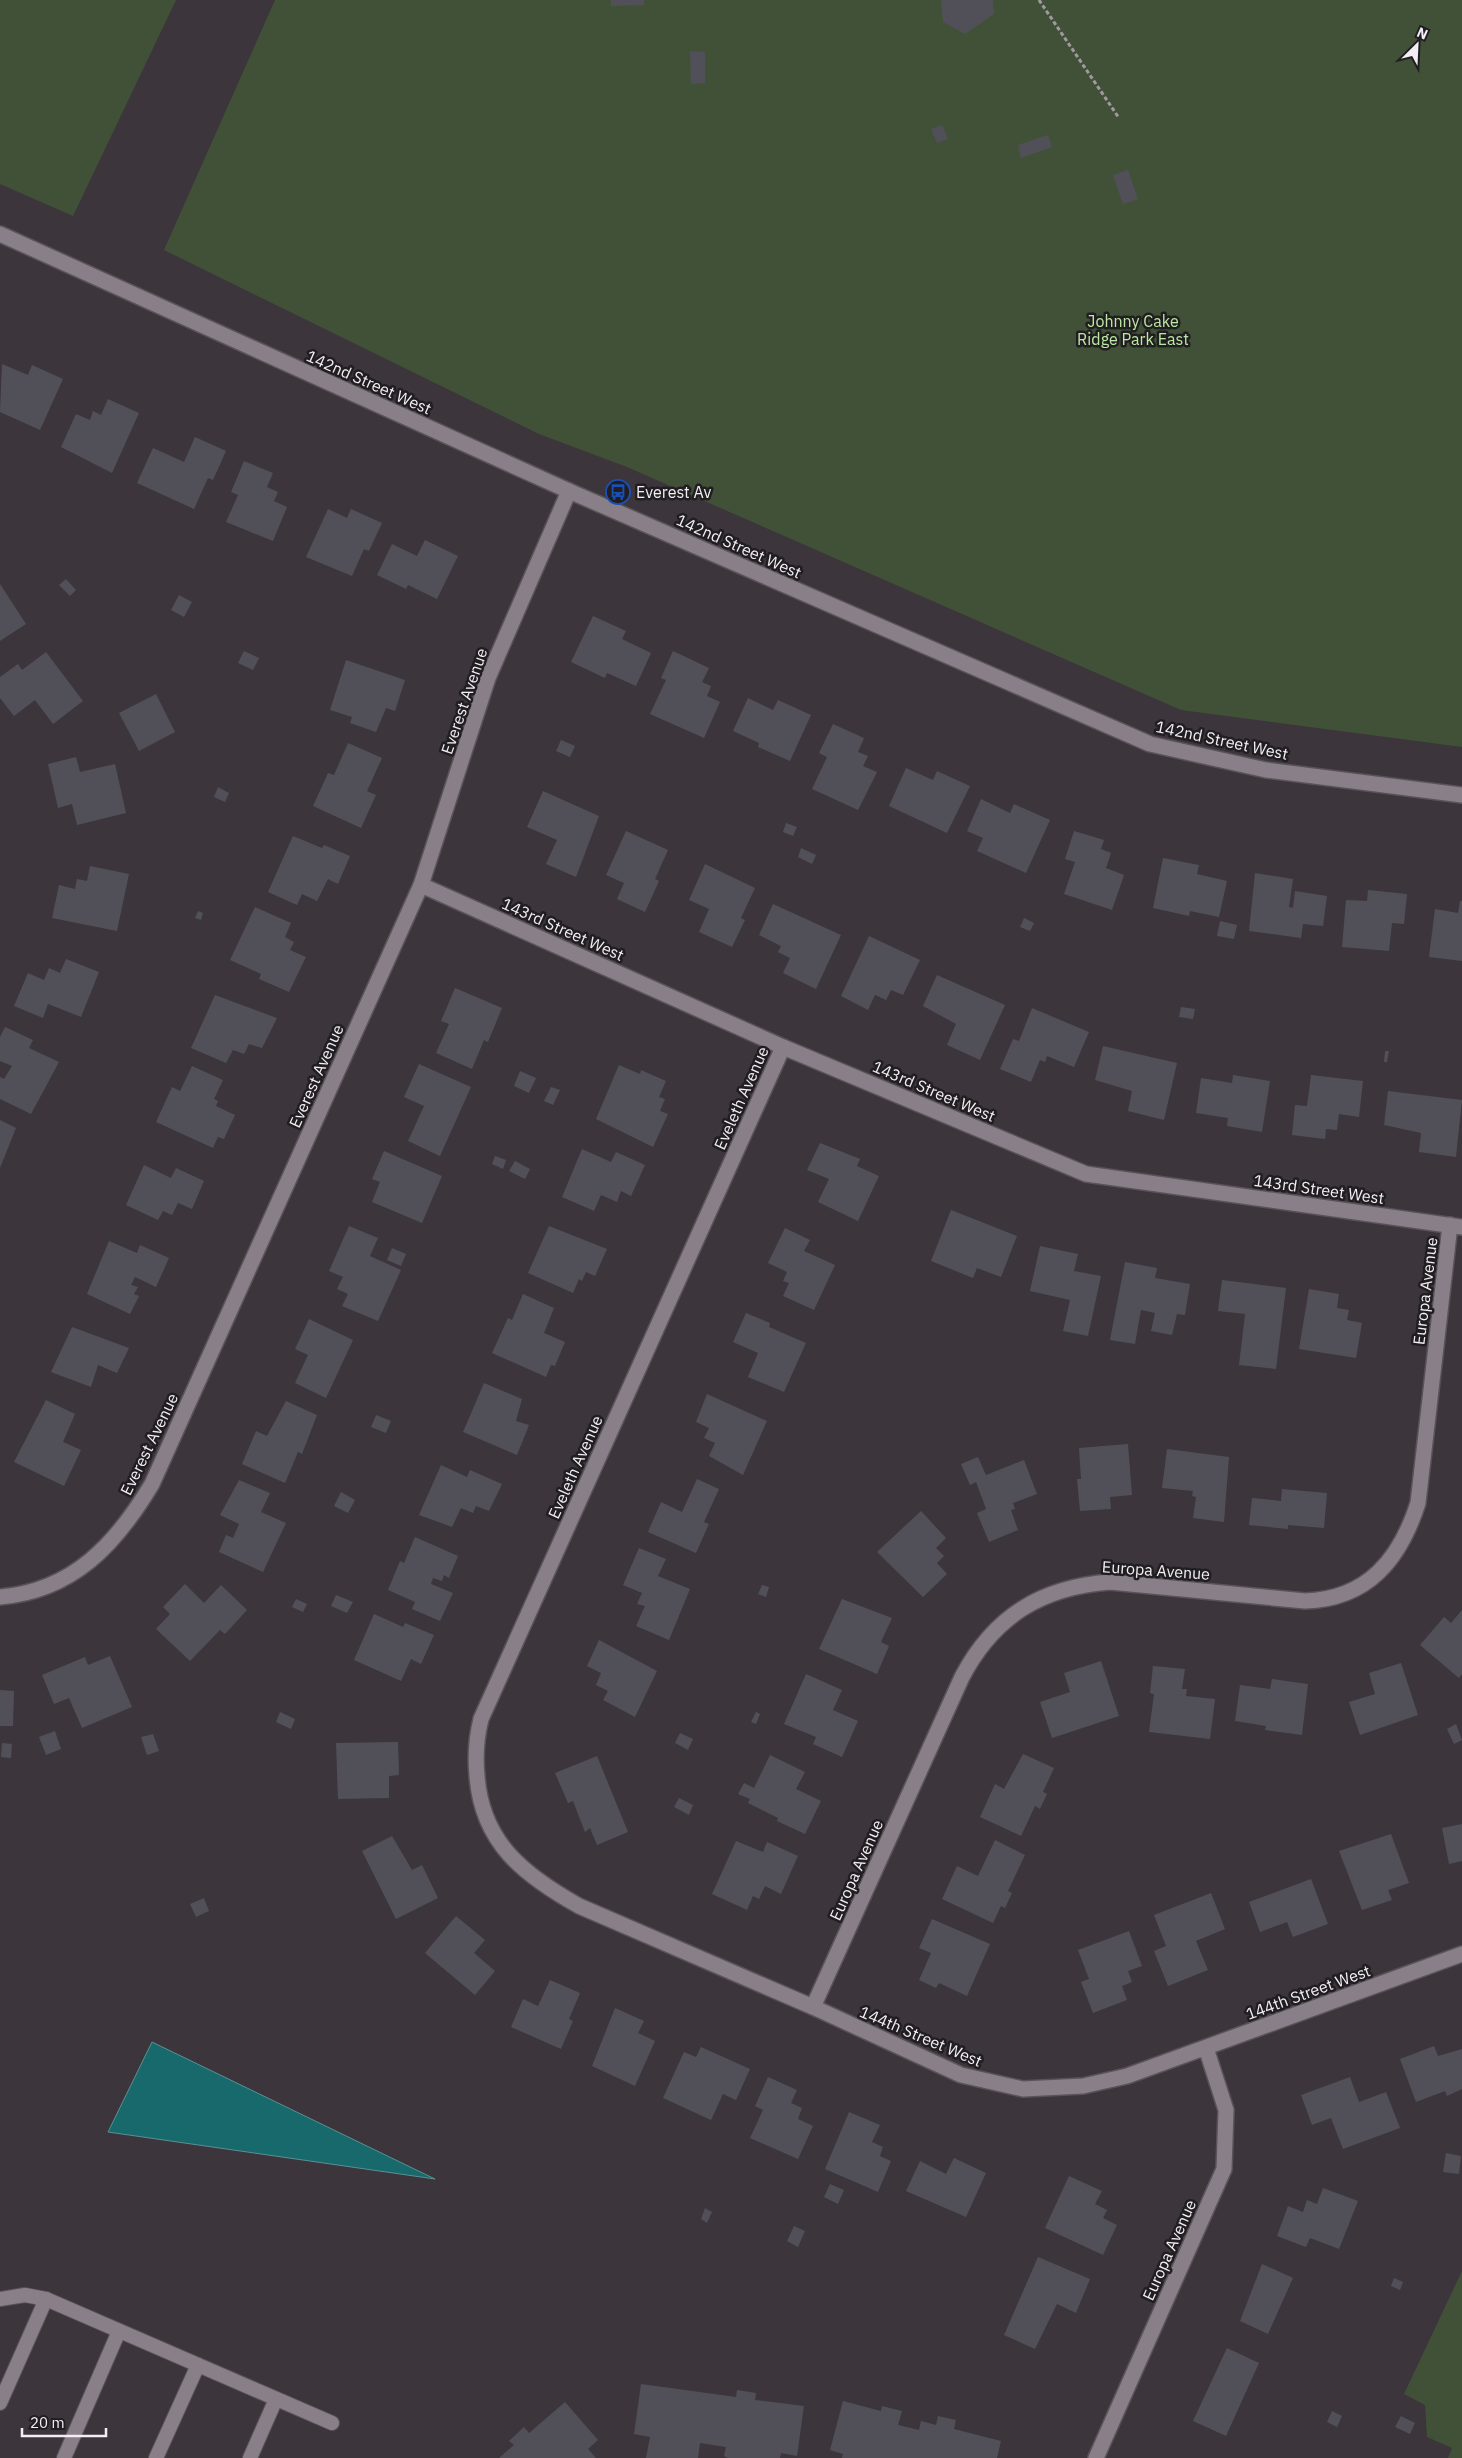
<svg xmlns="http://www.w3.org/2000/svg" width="1462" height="2458" viewBox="0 0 1462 2458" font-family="'IBM Plex Sans',sans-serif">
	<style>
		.green { fill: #415138 }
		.water { fill: #17696c; stroke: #599194 }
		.building { fill: #515059 }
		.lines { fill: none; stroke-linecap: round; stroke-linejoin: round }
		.lane-casing { stroke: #595359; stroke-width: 16 }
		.street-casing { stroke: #595359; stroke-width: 18 }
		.secondary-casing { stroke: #595359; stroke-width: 18 }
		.path { stroke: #a09aa0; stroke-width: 3; stroke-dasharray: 4 2.5; stroke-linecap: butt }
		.lane { stroke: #887f88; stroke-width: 14 }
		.street { stroke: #887f88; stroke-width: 15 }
		.secondary { stroke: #887f88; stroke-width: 15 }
		.labels { text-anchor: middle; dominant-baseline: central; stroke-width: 5; stroke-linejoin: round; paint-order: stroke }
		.park-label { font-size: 16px; fill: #bbe8a2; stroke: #211e21 }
		.street-label { font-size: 16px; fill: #f3eef3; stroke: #211e21 }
		.poi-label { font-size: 16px; fill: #f3eef3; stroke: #211e21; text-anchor: start }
	</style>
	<rect width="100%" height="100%" fill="#3c353c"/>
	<g class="green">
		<path d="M0,0H176L73,216L0,184Z"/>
		<path d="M275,0H1462V747L1181,710L627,467L539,434L164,250Z"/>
		<path d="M1462,2271V2458H1448L1452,2448L1427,2437L1425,2405L1404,2394Z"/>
	</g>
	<path class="water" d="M152,2042L435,2179L108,2132Z"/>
	<g class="building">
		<path d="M611,0H644V5L611,6Z"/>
		<path d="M941,0H993L994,14L965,34L943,22Z"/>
		<path d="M690,51L705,52V83L691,84Z"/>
		<path d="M942,125L948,139L937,143L931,129Z"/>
		<path d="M1048,135L1052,147L1021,158L1018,145Z"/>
		<path d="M1128,170L1138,199L1123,204L1113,175Z"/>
		<path d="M2,364L28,375L32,365L63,379L40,430L0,412Z"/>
		<path d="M108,399L139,413L112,473L61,447L76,414L90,420L93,411L101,415Z"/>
		<path d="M195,437L226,451L213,480L208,478L194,509L137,483L153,448L184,462Z"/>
		<path d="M244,461L273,473L267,487L278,492L274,501L287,507L273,541L226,522L238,495L231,492Z"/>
		<path d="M328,509L347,518L351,509L382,523L369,551L364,549L352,576L306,557Z"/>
		<path d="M425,540L458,556L437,599L408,585L406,589L377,575L392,544L417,556Z"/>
		<path d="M66,579L76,590L70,596L59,585Z"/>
		<path d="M0,584L26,624L0,641Z"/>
		<path d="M179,595L192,602L184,617L171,610Z"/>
		<path d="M593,616L626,631L622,639L651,653L636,686L607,673L605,678L571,662Z"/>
		<path d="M244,651L259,658L253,670L238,663Z"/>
		<path d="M673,651L709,668L702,682L711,686L707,696L720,702L704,738L650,714L666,680L661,678Z"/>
		<path d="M46,652L83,701L53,724L35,700L14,716L0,698V677L18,664L22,670Z"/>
		<path d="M346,660L405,680L395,711L386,708L376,732L350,723L352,717L330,710Z"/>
		<path d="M156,694L175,732L139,751L119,713Z"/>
		<path d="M748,698L773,710L778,700L811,715L790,761L758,747L759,743L733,731Z"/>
		<path d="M833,724L864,738L858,752L868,756L863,766L877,772L858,810L812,789L827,757L819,753Z"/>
		<path d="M561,740L575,746L570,757L556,751Z"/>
		<path d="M348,743L382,758L367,791L376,795L361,828L313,806L328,773L334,775Z"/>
		<path d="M76,757L80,772L115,764L126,813L77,825L72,804L58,808L48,764Z"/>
		<path d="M906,768L933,780L937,771L970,786L947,833L889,806Z"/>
		<path d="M218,787L229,793L225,802L214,797Z"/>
		<path d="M543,791L599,816L576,877L546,864L557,840L527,827Z"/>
		<path d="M981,799L1010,813L1014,804L1050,820L1026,873L977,851L983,838L967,831Z"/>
		<path d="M786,823L797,827L793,836L783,832Z"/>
		<path d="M626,831L668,850L655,879L659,881L645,912L617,899L624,883L606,875Z"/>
		<path d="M1074,831L1104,840L1101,849L1111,853L1106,868L1124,875L1112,910L1064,894L1075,862L1065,859Z"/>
		<path d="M293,836L322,848L324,845L350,856L338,884L328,879L317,901L302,894L297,905L268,892Z"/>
		<path d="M801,848L816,855L812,864L798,857Z"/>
		<path d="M1163,858L1199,865L1197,874L1227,881L1219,917L1190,911L1189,916L1153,908Z"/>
		<path d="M705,864L755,888L741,918L745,920L732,947L699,932L709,909L689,900Z"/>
		<path d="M90,866L129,874L117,931L52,918L59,885L75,889L77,879L87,881Z"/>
		<path d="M1255,873L1293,879L1289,907L1293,908L1295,891L1327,896L1323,926L1303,924L1301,938L1249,931Z"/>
		<path d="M1368,890L1407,894L1404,924L1392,923L1389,951L1342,947L1346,900L1367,901Z"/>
		<path d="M1460,901H1462V961L1429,957L1435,909L1458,913Z"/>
		<path d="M773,904L841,935L816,989L783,973L790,958L778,952L781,946L759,935Z"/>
		<path d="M255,907L291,923L285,937L294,942L290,950L306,957L289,992L259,979L261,974L230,960Z"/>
		<path d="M198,911L203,913L201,920L195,918Z"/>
		<path d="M1024,918L1034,923L1030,931L1020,927Z"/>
		<path d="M1220,921L1237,925L1234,939L1217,936Z"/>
		<path d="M869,936L920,960L903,995L891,990L886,1000L875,995L868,1010L841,996Z"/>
		<path d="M66,959L99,972L81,1017L48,1004L43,1018L14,1006L28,973L44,980L49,968L60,973Z"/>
		<path d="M937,975L1005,1005L980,1060L947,1045L956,1024L923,1006Z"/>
		<path d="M455,988L502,1008L488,1042L484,1040L472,1069L436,1053L449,1024L441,1021Z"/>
		<path d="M215,995L277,1018L262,1048L249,1044L244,1054L233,1050L226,1063L191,1048Z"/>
		<path d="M1181,1007L1195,1009L1193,1019L1179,1017Z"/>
		<path d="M1032,1008L1089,1032L1074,1067L1047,1056L1045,1062L1040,1060L1031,1082L1000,1069L1013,1039L1019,1041Z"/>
		<path d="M5,1027L33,1040L29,1048L59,1062L31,1114L0,1099V1077L4,1079L12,1066L0,1061V1037Z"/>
		<path d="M1103,1046L1177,1063L1164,1120L1128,1111L1132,1091L1095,1080Z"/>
		<path d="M1385,1051H1389L1387,1062H1384Z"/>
		<path d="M419,1064L471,1087L440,1156L408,1141L424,1106L404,1097Z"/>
		<path d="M619,1065L640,1074L641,1070L666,1081L659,1097L665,1099L660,1111L668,1114L653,1147L596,1119Z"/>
		<path d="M192,1066L223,1080L214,1099L218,1101L216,1106L235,1115L224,1139L218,1137L213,1148L156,1122L172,1087L180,1091Z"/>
		<path d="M520,1071L536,1078L529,1093L514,1086Z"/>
		<path d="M1233,1075L1270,1081L1262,1132L1227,1126L1228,1118L1196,1113L1201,1078L1232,1083Z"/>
		<path d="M1311,1075L1363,1081L1359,1117L1339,1114L1337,1130L1326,1129L1325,1139L1292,1135L1295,1105L1307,1106Z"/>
		<path d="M551,1087L560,1090L553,1105L544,1101Z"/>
		<path d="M1388,1091L1462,1100L1456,1157L1419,1152L1421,1133L1384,1125Z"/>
		<path d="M0,1120L16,1128L0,1168Z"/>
		<path d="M820,1143L860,1159L857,1166L879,1176L858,1221L818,1202L829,1179L807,1170Z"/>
		<path d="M582,1149L611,1162L616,1152L645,1165L631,1196L621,1191L617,1202L601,1195L594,1211L562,1197Z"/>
		<path d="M384,1151L442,1176L422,1223L372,1202L380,1182L372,1179Z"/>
		<path d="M495,1156L506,1160L503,1169L492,1164Z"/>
		<path d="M515,1161L530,1169L525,1179L509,1171Z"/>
		<path d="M144,1165L171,1178L176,1168L204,1181L192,1209L178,1203L172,1215L163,1211L158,1220L126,1205Z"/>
		<path d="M951,1210L1017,1236L1001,1277L977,1268L973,1278L931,1261Z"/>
		<path d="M349,1226L378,1238L370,1256L401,1270L378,1321L342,1306L348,1294L337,1289L343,1277L329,1271Z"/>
		<path d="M549,1226L607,1249L595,1276L586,1272L582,1281L579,1279L573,1293L528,1273Z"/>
		<path d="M785,1228L810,1240L804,1251L835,1265L814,1310L783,1296L789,1283L783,1281L787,1272L768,1263Z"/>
		<path d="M109,1241L137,1253L140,1245L169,1258L156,1287L135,1277L131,1285L138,1287L134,1294L139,1296L130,1314L87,1294Z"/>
		<path d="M1040,1246L1078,1254L1074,1271L1101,1276L1088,1336L1063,1331L1070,1300L1030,1291Z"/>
		<path d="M392,1248L406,1254L401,1266L387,1260Z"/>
		<path d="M1125,1262L1157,1268L1155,1278L1190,1284L1185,1315L1177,1314L1172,1335L1151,1331L1155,1313L1141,1310L1135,1344L1110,1340Z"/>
		<path d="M1222,1280L1286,1288L1276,1369L1239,1365L1245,1314L1218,1311Z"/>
		<path d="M1309,1289L1339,1294L1337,1308L1349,1310L1347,1320L1362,1323L1356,1358L1299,1349Z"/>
		<path d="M523,1294L554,1308L544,1333L565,1342L555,1366L551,1365L546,1377L492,1353L508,1318L512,1320Z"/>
		<path d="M746,1313L770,1323L769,1327L806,1343L784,1392L748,1377L758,1353L733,1342Z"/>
		<path d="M309,1319L353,1340L326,1398L295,1383L308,1355L295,1349Z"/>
		<path d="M72,1327L129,1348L117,1373L98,1365L91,1387L51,1372Z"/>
		<path d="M484,1383L522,1399L516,1421L529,1425L517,1455L463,1432Z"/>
		<path d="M707,1394L767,1421L743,1475L709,1456L715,1443L704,1438L709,1428L696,1422Z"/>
		<path d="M46,1400L75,1414L63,1442L81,1450L64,1486L14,1462Z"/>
		<path d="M286,1401L317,1415L302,1454L298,1452L285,1483L242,1464L256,1431L267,1436Z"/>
		<path d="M376,1415L391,1421L386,1433L371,1427Z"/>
		<path d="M1128,1444L1132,1495L1110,1497L1111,1509L1080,1511L1077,1479H1081L1079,1448Z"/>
		<path d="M1167,1449L1229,1457L1224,1522L1193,1518L1196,1497L1192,1496L1193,1491L1162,1488Z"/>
		<path d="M978,1457L986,1475L1024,1460L1037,1494L1013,1503L1015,1509L1011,1510L1018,1530L989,1542L977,1513L986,1509L976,1482L970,1485L961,1464Z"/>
		<path d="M441,1465L467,1477L470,1470L502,1484L489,1511L476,1506L473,1513L461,1508L452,1527L419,1515Z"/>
		<path d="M697,1479L719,1489L704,1522L709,1524L696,1553L648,1532L661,1502L682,1512Z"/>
		<path d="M239,1480L270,1493L261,1512L286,1523L263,1572L219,1552L226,1535L233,1538L239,1524L220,1515Z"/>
		<path d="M1282,1489L1327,1493L1324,1528L1288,1525V1529L1249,1525L1252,1498L1281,1501Z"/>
		<path d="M341,1492L355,1500L348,1513L334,1506Z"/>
		<path d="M921,1511L946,1538L936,1548L944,1556L937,1563L947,1574L923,1597L877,1552Z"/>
		<path d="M415,1537L458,1556L449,1578L444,1575L442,1581L433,1578L431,1584L453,1593L440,1621L412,1609L415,1602L388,1590L400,1561L404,1563Z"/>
		<path d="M639,1548L666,1559L658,1576L690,1589L669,1640L636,1626L645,1606L637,1604L642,1593L623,1585Z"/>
		<path d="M185,1584L204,1603L221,1585L247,1610L225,1634L220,1630L190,1661L156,1629L170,1614L163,1607Z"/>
		<path d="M762,1585L769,1587L766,1597L758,1594Z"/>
		<path d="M336,1595L353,1602L347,1613L331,1606Z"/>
		<path d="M296,1599L307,1604L303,1612L292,1607Z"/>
		<path d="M842,1599L892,1618L881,1642L889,1646L877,1674L819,1649Z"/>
		<path d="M1462,1610V1674L1459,1678L1420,1645L1444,1617L1451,1623Z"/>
		<path d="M374,1614L403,1627L405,1623L434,1635L421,1664L411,1659L401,1681L354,1660Z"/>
		<path d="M599,1640L657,1671L635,1717L603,1700L608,1691L596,1685L601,1673L587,1666Z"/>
		<path d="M110,1656L132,1707L82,1728L69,1698L54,1704L42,1675L85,1657L88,1665Z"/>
		<path d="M1101,1661L1119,1716L1052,1738L1040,1702L1070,1692L1064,1673Z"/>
		<path d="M1401,1663L1418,1715L1360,1735L1349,1702L1375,1694L1369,1673Z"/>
		<path d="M1153,1666L1185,1669L1182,1689H1187L1186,1696L1215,1699L1210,1739L1149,1732L1154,1694L1150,1693Z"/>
		<path d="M806,1674L842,1690L833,1710L858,1721L842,1757L813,1744L816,1737L784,1724Z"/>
		<path d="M1272,1679L1308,1684L1302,1735L1265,1730L1266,1726L1235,1721L1240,1685L1270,1689Z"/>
		<path d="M0,1690L14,1691L13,1726H0Z"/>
		<path d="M280,1712L295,1719L291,1729L276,1722Z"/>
		<path d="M756,1712L760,1714L756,1724L751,1722Z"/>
		<path d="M1456,1724L1462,1740L1454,1744L1447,1729Z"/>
		<path d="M55,1731L61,1749L46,1755L39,1737Z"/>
		<path d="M680,1733L693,1739L688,1750L675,1743Z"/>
		<path d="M153,1734L159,1751L147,1755L141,1737Z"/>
		<path d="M398,1742L399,1775L389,1776V1798L338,1799L336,1743Z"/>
		<path d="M2,1743L12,1744L11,1758L1,1757Z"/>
		<path d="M1023,1754L1054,1768L1043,1792L1047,1794L1040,1809L1035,1806L1021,1836L980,1817L995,1784L1004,1789Z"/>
		<path d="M770,1755L805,1772L796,1789L821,1801L805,1834L777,1821L778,1818L748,1803L750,1799L738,1794L744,1783L754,1788Z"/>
		<path d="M597,1756L628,1832L597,1845L590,1828L585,1832L573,1801L568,1803L555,1773Z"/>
		<path d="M679,1798L693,1805L689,1815L674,1807Z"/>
		<path d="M1462,1824V1861L1449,1864L1442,1828Z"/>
		<path d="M1391,1834L1409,1883L1388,1890L1392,1900L1362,1910L1339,1851Z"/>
		<path d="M392,1836L412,1870L422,1865L438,1898L396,1919L362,1851Z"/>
		<path d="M995,1840L1025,1855L1008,1891L1012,1893L1005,1908L1001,1906L993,1923L942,1899L957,1866L978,1876Z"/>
		<path d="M736,1841L763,1852L767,1842L798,1856L781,1894L765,1886L759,1899L753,1896L747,1910L712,1894Z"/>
		<path d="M1311,1879L1328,1924L1293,1937L1287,1922L1260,1932L1249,1902Z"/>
		<path d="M1211,1893L1225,1929L1196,1941L1208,1970L1168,1986L1154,1951L1166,1946L1154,1915Z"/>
		<path d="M204,1898L209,1911L196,1917L190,1904Z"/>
		<path d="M456,1916L485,1940L474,1953L495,1971L475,1995L425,1953Z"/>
		<path d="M932,1919L990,1944L967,1996L939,1983L936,1988L919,1980L931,1953L919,1948Z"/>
		<path d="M1129,1931L1142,1966L1128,1971L1132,1982L1122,1986L1127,2000L1093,2013L1081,1982L1089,1979L1078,1950Z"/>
		<path d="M550,1980L580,1993L569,2019L573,2021L561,2049L511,2027L523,1999L538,2006Z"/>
		<path d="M615,2008L644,2021L638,2033L655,2041L635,2086L592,2066Z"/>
		<path d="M1434,2046L1438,2056L1462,2049V2089L1447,2096L1445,2091L1416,2102L1400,2059Z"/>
		<path d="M701,2047L750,2069L736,2100L723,2094L711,2120L663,2098L684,2052L696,2057Z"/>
		<path d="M768,2077L797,2090L791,2103L802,2108L798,2119L813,2126L798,2159L750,2138L763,2110L755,2106Z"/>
		<path d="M1350,2077L1359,2102L1386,2092L1400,2128L1343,2149L1331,2118L1312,2125L1301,2095Z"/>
		<path d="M849,2112L880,2125L872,2142L883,2147L880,2156L891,2161L878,2192L825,2169Z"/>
		<path d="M1446,2153L1461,2156L1459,2174L1443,2172Z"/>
		<path d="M954,2158L986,2173L966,2217L906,2191L920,2161L946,2174Z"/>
		<path d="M1069,2176L1102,2191L1095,2204L1107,2210L1103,2218L1117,2225L1103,2255L1045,2228Z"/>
		<path d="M830,2184L844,2190L838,2204L824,2197Z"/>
		<path d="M1323,2188L1358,2201L1339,2249L1310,2238L1306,2247L1277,2236L1288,2206L1303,2212L1307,2200L1317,2204Z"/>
		<path d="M705,2208L712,2212L707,2223L701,2219Z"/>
		<path d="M794,2226L805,2231L798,2247L787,2241Z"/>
		<path d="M1038,2257L1090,2279L1076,2313L1057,2304L1035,2349L1004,2335Z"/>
		<path d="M1262,2264L1293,2278L1268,2334L1240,2321Z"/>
		<path d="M1394,2278L1403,2282L1400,2290L1391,2286Z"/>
		<path d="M1227,2348L1259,2363L1226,2436L1193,2421Z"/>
		<path d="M641,2384L736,2397L737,2390L756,2393L755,2400L804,2406L797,2456L781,2453L780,2458H728L724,2456L726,2447L700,2443L698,2458H646L650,2437L634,2434Z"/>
		<path d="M843,2401L881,2411L882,2406L902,2411L898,2425L919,2430L921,2421L936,2425L938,2416L956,2420L954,2429L1001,2441L997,2458H842L843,2454L830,2450Z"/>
		<path d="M565,2402L598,2440L588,2449L596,2458H499L514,2445L509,2441L524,2427L529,2433Z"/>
		<path d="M1332,2411L1342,2416L1337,2427L1327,2422Z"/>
		<path d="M1401,2416L1415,2423L1410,2434L1395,2427Z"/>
	</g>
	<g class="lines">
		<defs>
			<g id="lane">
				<path d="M0,2299L25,2295L46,2299L332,2423"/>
				<path d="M0,2403L46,2299"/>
				<path d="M64,2458L119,2331"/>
				<path d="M156,2458L198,2365"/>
				<path d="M250,2458L276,2399"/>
			</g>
			<g id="street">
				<path d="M421,885L783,1047L1086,1174L1462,1227"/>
				<path d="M783,1047L481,1719C476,1739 475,1756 477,1776C482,1843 524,1875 579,1906L813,2007L961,2075L1023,2089L1083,2086L1127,2076L1462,1954"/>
				<path d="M0,1597C73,1591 116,1544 152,1484L421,885L488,678L569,491"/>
				<path d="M813,2007L962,1677C994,1616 1042,1587 1110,1582L1305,1601C1368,1599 1400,1559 1418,1503L1450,1225"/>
				<path d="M1096,2458L1224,2169L1226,2110L1206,2048"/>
			</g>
			<path id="secondary" d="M0,234L569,491L1150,744L1266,770L1462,795"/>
		</defs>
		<use href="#lane" class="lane-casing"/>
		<use href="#street" class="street-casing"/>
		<use href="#secondary" class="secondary-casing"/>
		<path class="path" d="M1039,0L1119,118"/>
		<use href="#lane" class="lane"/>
		<use href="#street" class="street"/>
		<use href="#secondary" class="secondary"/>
	</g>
	<defs>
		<symbol id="bus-ring" viewBox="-11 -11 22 22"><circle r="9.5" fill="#211e21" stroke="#1a4fb4" stroke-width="1.5"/><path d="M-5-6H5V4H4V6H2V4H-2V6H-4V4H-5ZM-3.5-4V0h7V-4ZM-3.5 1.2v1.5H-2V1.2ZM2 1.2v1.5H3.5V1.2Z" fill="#1a4fb4"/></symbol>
	</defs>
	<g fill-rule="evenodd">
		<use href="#bus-ring" x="604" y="478" width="28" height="28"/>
	</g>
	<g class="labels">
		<g class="park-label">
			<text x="1133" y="321">Johnny Cake<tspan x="1133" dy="18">Ridge Park East</tspan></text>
		</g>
		<g class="street-label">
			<text transform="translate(369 382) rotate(24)">142nd Street West</text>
			<text transform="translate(739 546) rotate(24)">142nd Street West</text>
			<text transform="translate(464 701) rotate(-71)">Everest Avenue</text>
			<text transform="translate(1222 740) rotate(12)">142nd Street West</text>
			<text transform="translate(563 929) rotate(24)">143rd Street West</text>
			<text transform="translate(316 1076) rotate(-66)">Everest Avenue</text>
			<text transform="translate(934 1091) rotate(23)">143rd Street West</text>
			<text transform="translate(741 1098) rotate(-66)">Eveleth Avenue</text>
			<text transform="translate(1319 1189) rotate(8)">143rd Street West</text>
			<text transform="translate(1425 1291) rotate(-83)">Europa Avenue</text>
			<text transform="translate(149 1444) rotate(-64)">Everest Avenue</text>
			<text transform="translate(575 1467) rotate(-66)">Eveleth Avenue</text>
			<text transform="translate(1156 1570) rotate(4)">Europa Avenue</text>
			<text transform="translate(856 1870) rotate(-66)">Europa Avenue</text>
			<text transform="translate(1308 1992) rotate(-20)">144th Street West</text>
			<text transform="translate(921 2036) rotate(23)">144th Street West</text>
			<text transform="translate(1169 2250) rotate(-66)">Europa Avenue</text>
		</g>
		<g class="poi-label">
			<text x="636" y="492">Everest Av</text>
		</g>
	</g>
	<g transform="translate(1417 45) rotate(24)" stroke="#211e21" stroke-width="4" paint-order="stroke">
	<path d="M0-4L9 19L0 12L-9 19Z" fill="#f3eef3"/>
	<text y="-8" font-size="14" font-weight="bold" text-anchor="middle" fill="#f3eef3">N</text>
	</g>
	<path d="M22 2428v8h84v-8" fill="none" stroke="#f3eef3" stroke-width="2.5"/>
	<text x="30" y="2428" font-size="15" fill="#f3eef3" stroke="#211e21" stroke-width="4" paint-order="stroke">20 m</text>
</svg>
